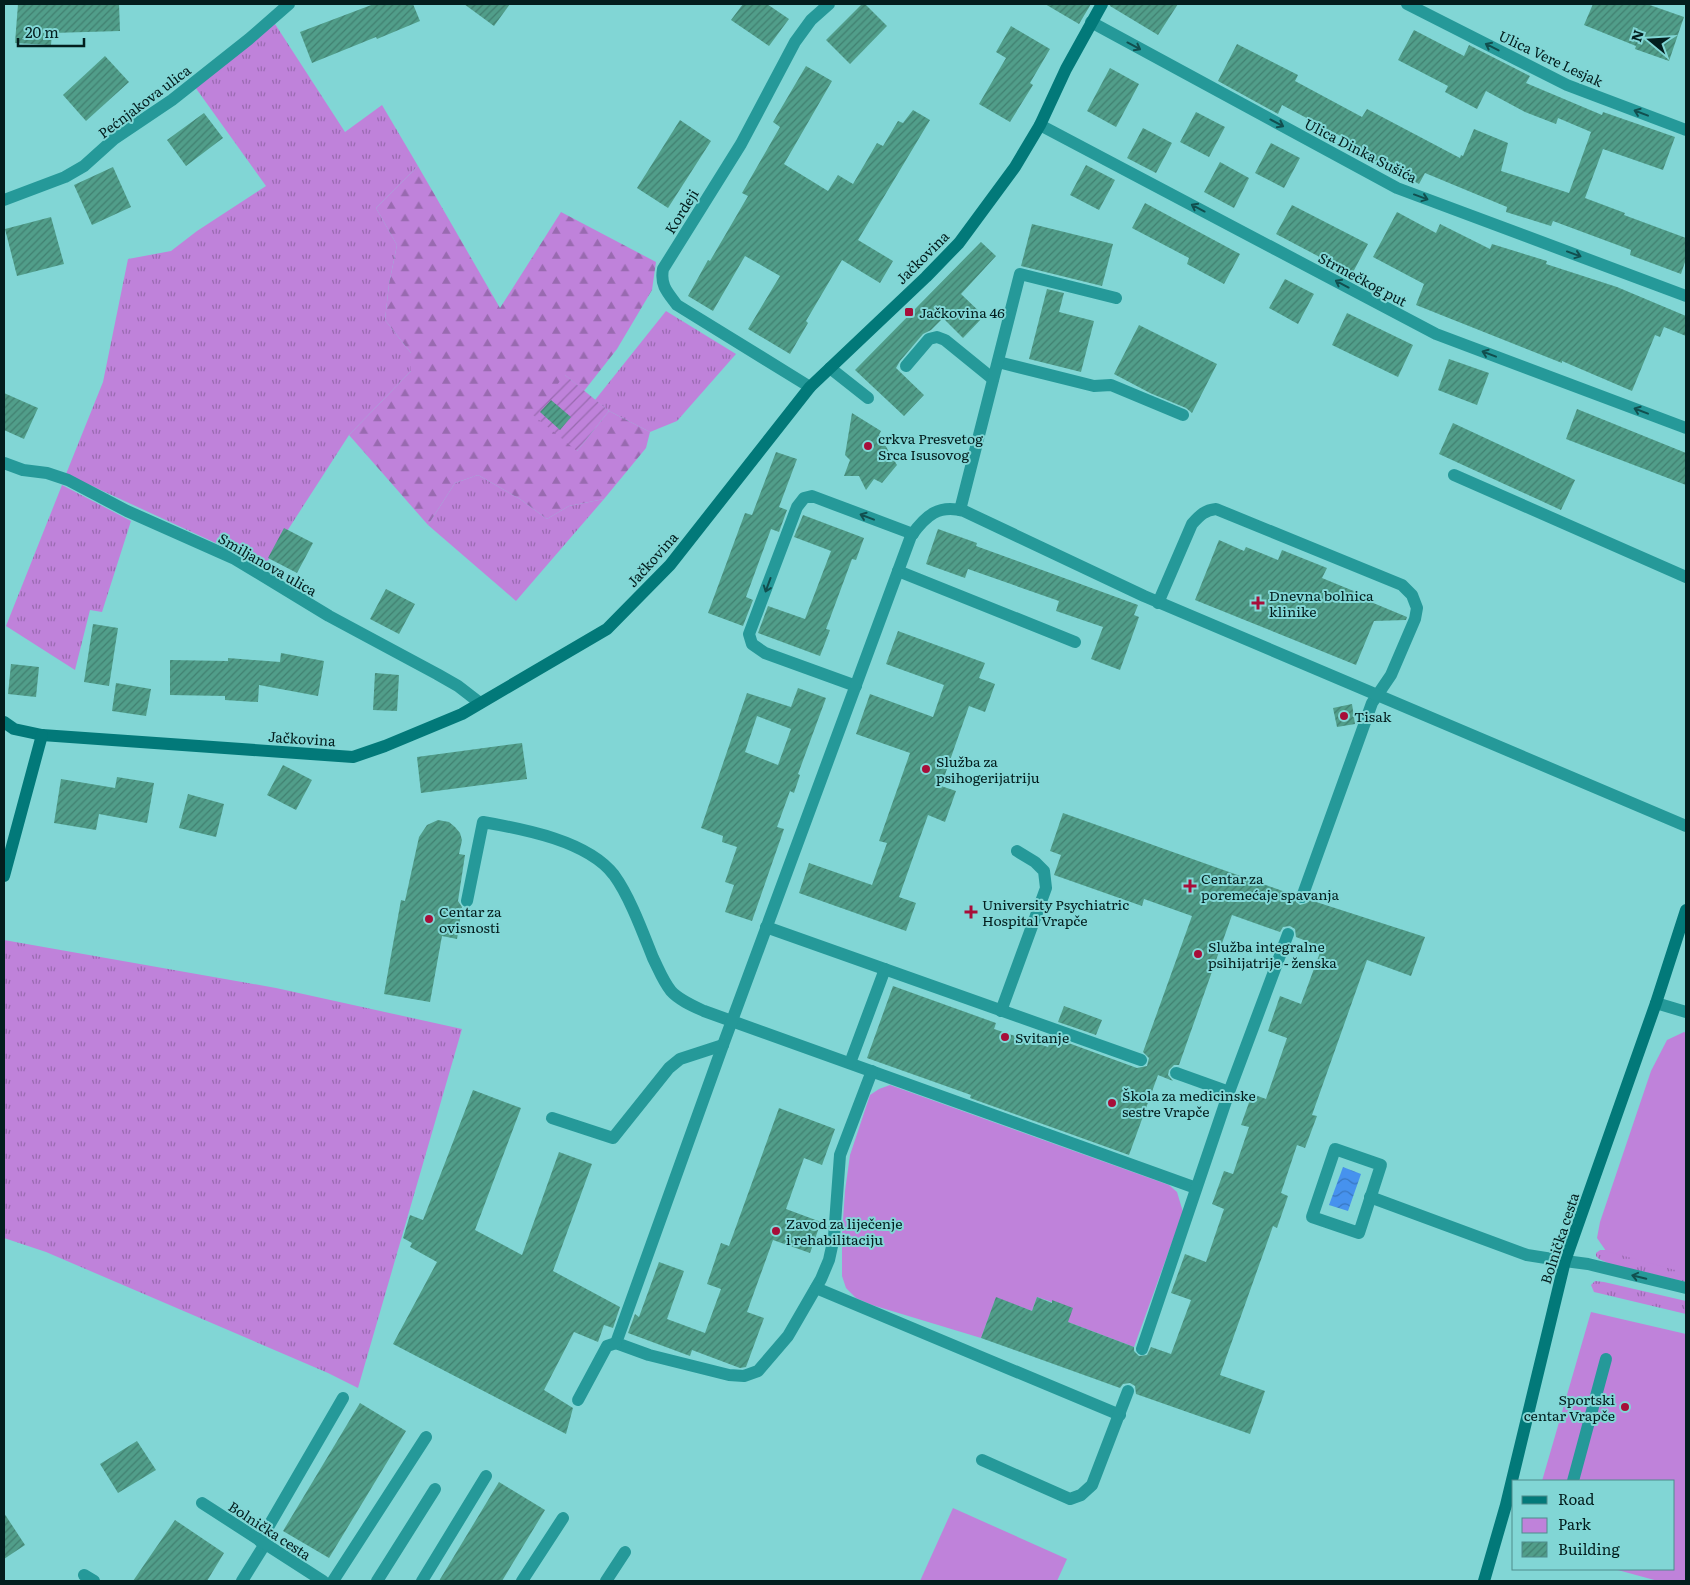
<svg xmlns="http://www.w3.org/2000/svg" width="1690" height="1585" viewBox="0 0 1690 1585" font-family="Literata,serif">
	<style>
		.grass { fill: url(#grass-tufts) }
		.forest { fill: url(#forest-firs) }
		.park { fill: #bf82da }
		.garden { fill: url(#garden-furrows) }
		.water { fill: url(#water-waves) }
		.building { fill: url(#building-hatch); fill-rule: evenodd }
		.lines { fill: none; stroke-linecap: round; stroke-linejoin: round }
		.lane { stroke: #259999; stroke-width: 12 }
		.street { stroke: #259999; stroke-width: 12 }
		.secondary { stroke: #027979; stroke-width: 12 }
		.oneway { stroke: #114f4f }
		.poi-dot { fill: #a70e39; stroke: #81d6d5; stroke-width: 2 }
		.labels { text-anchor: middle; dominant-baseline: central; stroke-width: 4; stroke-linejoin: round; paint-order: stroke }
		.street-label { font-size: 14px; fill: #031e1e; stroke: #81d6d5 }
		.poi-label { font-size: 14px; fill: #031e1e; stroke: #81d6d5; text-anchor: start }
	</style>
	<defs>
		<pattern id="grass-tufts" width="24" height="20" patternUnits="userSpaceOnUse" patternTransform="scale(1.25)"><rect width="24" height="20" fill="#bf82da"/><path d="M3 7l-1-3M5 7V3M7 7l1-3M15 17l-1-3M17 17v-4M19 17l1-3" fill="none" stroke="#996ab0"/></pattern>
		<pattern id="forest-firs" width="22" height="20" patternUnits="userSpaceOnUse" patternTransform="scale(1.25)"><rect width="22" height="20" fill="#bf82da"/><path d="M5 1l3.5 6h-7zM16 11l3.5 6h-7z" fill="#996ab0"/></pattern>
		<pattern id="garden-furrows" width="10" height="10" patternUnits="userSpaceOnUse" patternTransform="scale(1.25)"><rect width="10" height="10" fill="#bf82da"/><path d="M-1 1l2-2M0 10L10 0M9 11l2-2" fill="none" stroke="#996ab0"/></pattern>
		<pattern id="water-waves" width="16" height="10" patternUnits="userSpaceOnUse" patternTransform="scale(1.25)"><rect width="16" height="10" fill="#4692ee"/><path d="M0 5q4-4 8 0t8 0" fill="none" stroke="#3877c0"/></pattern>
		<pattern id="building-hatch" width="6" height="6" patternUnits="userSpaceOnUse" patternTransform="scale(1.25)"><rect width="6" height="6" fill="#519e8a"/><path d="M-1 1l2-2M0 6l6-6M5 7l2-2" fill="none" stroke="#418070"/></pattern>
	</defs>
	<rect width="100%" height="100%" fill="#81d6d5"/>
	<g class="grass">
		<path d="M275,24L345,132L382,105L418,166L376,208L397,245L389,284L385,320L411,353V371L349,435L262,570L233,551L66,474L103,382L128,259L171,251L197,231L266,186L195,87Z"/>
		<path d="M666,311L736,354L677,421L650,432L609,411L595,400Z"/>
		<path d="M478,475L520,499L547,519L569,506L604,499L516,601L428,525L455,483Z"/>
		<path d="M62,485L131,521L102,612L90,610L75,670L6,626Z"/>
		<path d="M4,940L276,988L462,1029L358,1388L328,1373L46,1252L4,1238Z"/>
		<path d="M1600,1250H1607L1686,1269V1282L1610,1264L1599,1259L1596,1256V1253Z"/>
		<path d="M1595,1281L1604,1282L1686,1301V1314L1594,1292L1591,1285Z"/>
	</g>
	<path class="forest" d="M418,166L500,308L561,212L656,262L652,290L617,349L584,391L565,375L577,451L609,411L650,432L646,448L604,499L569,506L547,519L520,499L478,475L455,483L428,525L349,435L411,371V353L385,320L389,284L397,245L376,208Z"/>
	<g class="park">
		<path d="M1684,1032L1686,1033V1273L1606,1251L1597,1238L1600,1222L1651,1071L1667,1040Z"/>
		<path d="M890,1085L1169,1185L1177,1192L1183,1212L1134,1347L1068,1322L1052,1301V1302L1037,1297L1032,1311L996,1298L981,1338L872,1305L856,1298L846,1288L842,1276V1234L845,1191L850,1155L870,1095L879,1089Z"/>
		<path d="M1591,1312L1686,1334V1581H1658L1614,1569H1674V1481H1542Z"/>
		<path d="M953,1508L1067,1559L1057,1581H920Z"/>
	</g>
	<path class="garden" d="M565,375L609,411L577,451L533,415Z"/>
	<path class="water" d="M1343,1167L1361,1174L1348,1211L1329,1205Z"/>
	<g class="building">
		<path d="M18,4H119L120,31L52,33L51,45L15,43Z"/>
		<path d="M374,4H413L420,21L377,39L376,37L312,63L300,32Z"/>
		<path d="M464,4H510L494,26Z"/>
		<path d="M743,4H767L789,19L769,46L731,20Z"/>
		<path d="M862,4H865L887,26L850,64L826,40Z"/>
		<path d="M1045,4H1091L1079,24Z"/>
		<path d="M1110,4H1178L1158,35L1110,6Z"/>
		<path d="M1593,4H1647L1684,17L1669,61L1635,49L1636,46L1584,25Z"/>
		<path d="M1011,26L1050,49L1030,83L1033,85L1010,122L979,104L1006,58L996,52Z"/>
		<path d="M1414,30L1464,56L1469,45L1530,76L1526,83L1602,115L1603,112L1675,137L1663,170L1603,149L1585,198L1625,213L1624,215L1686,238V259L1681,274L1630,255L1631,250L1553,221L1551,226L1506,212L1507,207L1425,173L1419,184L1347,146L1350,141L1282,105L1278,114L1218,81L1237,44L1298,75L1295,81L1362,117L1367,109L1460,158L1461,155L1463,156L1474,129L1508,143L1501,171L1569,193L1591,132L1558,118L1556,124L1525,112L1486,91L1477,109L1445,92L1448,86L1398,60Z"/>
		<path d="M105,56L129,82L86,121L63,95Z"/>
		<path d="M806,66L832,81L784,164L828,191L838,175L853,184L877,143L883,146L898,121L903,123L913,110L930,120L858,240L893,261L880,283L842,260L806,321L808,323L790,354L748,329L780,276L745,256L713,311L688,296L708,260L710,261L748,196L742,193L780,127L773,122Z"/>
		<path d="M1110,68L1139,84L1116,127L1087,111Z"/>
		<path d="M1196,112L1225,127L1209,157L1180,142Z"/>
		<path d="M204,113L223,138L186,166L167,140Z"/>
		<path d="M680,120L711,141L668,208L637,188Z"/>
		<path d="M1143,128L1172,143L1156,173L1127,158Z"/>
		<path d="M1271,143L1300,158L1284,188L1255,173Z"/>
		<path d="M1220,162L1249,178L1234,208L1204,192Z"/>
		<path d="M1086,165L1115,180L1099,210L1070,195Z"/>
		<path d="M113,167L131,207L92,225L74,185Z"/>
		<path d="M1145,203L1240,254L1224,284L1187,264L1189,258L1132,228Z"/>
		<path d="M1292,205L1368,244L1352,274L1276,234Z"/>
		<path d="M1397,212L1436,233L1440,224L1490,249L1492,244L1547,261L1546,264L1617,287L1686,316V336L1664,327L1660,337L1655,335L1632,391L1562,361V363L1416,305L1424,284L1373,257Z"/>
		<path d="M51,217L64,264L17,276L5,229Z"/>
		<path d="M1032,224L1113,244L1102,286L1021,266Z"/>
		<path d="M981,242L996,256L961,294L984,316L963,338L943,318L931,330L923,334L900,361L896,368L924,395L904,416L855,370Z"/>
		<path d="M1285,279L1314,294L1298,324L1269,308Z"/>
		<path d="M1047,289L1064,293L1059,312L1094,321L1081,372L1029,359Z"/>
		<path d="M1347,313L1413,345L1398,377L1332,345Z"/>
		<path d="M1139,325L1217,364L1192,413L1186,408L1150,393L1114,374Z"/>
		<path d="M1449,359L1489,373L1477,405L1438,390Z"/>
		<path d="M4,393L38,408L24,439L4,430Z"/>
		<path d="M551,400L571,417L560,430L540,412Z"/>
		<path d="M1577,409L1686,453V485L1566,439Z"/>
		<path d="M852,413L881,431L879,435L897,465L882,483L874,479L866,490L859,476H844L850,460L845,455Z"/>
		<path d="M1453,423L1575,480L1561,510L1439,454Z"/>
		<path d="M776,452L797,459L779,507L787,510L779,532L771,529L746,597L753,600L743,626L708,613L745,513L752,515Z"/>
		<path d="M803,515L864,538L856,560L852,559L826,629L830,630L820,656L758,633L768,606L805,619L831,551L794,537Z"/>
		<path d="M284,528L313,543L297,573L268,558Z"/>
		<path d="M938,529L977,543L976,546L1138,605L1134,615L1139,617L1120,670L1091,659L1103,627L1056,611L1059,601L968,569L965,578L926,564Z"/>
		<path d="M1219,540L1244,551L1246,547L1278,560L1282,550L1327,568L1322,578L1356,592L1354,595L1407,617L1406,620L1374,621L1356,665L1195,600Z"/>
		<path d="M386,589L415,604L399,634L370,619Z"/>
		<path d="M93,624L118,628L109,686L84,682Z"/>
		<path d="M898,631L985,663L979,678L995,684L985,712L969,706L941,786L956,791L945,822L928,815L899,897L916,903L906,931L799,893L809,863L872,885L887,843L879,841L910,753L856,734L870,694L933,717L944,685L886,664Z"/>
		<path d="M281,653L324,661L318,696L259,685L258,702L225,700V696L170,695V660L228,661V658L280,662Z"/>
		<path d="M11,664L39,667L36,697L8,694Z"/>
		<path d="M375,673L399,675L397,711L373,710Z"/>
		<path d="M116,683L151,689L146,716L112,711Z"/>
		<path d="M798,688L826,698L798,774L800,775L794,793L790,791L777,827L784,829L752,921L725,912L734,885L725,882L737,847L722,842L723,836L701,828L747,693L791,707ZM757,716L791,729L778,765L745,752Z"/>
		<path d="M1352,704L1355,724L1337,727L1333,708Z"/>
		<path d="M522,743L527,779L421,793L417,757Z"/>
		<path d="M283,765L312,780L296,810L267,795Z"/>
		<path d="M117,777L154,783L147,823L99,814L96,830L54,823L61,779L115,788Z"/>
		<path d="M188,794L224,804L216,837L179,828Z"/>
		<path d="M1063,813L1294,895L1296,902L1300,905L1307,903L1310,900L1425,937L1411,976L1367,960L1312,1115L1317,1116L1305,1148L1297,1145L1281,1193L1288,1196L1277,1228L1273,1226L1220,1375L1265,1391L1250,1434L1136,1394L1135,1386L1130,1383L1123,1384L1120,1388L981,1338L996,1297L1032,1311L1037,1297L1052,1303V1300L1073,1308L1068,1322L1134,1347V1351L1139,1356L1147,1355L1151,1347L1171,1354L1191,1300L1171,1293L1185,1254L1206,1262L1224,1209L1212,1204L1224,1171L1233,1174L1249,1127L1241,1125L1252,1094L1266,1099L1287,1038L1268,1031L1280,996L1301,1004L1322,947L1296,937L1295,929L1290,926L1283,927L1280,932L1232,915L1179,1065H1174L1169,1070L1168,1075L1173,1081L1158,1075L1129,1155L970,1098L971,1095L867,1058L893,986L996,1023L994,1029L1048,1047L1052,1037L1137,1068L1147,1066L1149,1058L1143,1052L1192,916L1144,899L1142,906L1054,875L1061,855L1050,851Z"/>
		<path d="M438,820L449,822L455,827L460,833L462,840L459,854L465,855L458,901L462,907L457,939L442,936L430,1002L384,994L401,900L405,901L419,837L427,825Z"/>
		<path d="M1064,1006L1102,1020L1096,1035L1058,1022Z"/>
		<path d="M473,1090L521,1108L475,1230L522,1255L559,1152L592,1164L553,1271L620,1307L613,1328L604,1325L598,1342L574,1332L544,1390L573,1408L566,1434L393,1344L437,1262L410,1247L412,1243L403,1238L410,1215L423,1220Z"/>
		<path d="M779,1108L835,1129L822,1165L804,1158L786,1209L821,1222L810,1253L773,1240L747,1312L764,1318L746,1367L740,1368L692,1350L690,1356L628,1333L635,1314L639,1317L659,1262L684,1271L667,1319L705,1333L721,1289L707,1284L721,1243L729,1246Z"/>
		<path d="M360,1403L406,1431L329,1558L283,1531Z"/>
		<path d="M137,1441L156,1470L118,1493L100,1464Z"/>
		<path d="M499,1482L545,1510L502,1581H439Z"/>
		<path d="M4,1513L25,1545L4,1559Z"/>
		<path d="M175,1520L224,1553L207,1581H133Z"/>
	</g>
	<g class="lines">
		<g class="lane">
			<path d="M998,362L1094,386L1111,385L1183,415"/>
			<path d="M906,366L929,339L937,337L945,340L993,379"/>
			<path d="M830,368L868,398"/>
			<path d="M960,510L1020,274L1116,298"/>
			<path d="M898,571L1075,642"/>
			<path d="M1158,603L1192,524C1200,515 1205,510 1216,509L1402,585L1412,595L1417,608L1415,619L1391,675L1372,703L1302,897"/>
			<path d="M856,686L765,653L752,644L749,634L797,507L804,498L812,496L913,534"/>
			<path d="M467,901L483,822C524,829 588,841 614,875C630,897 643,933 653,958C659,970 663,981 671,991C679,1000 693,1006 704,1011L1196,1188"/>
			<path d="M766,927L1141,1060"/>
			<path d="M1001,1011L1046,888L1044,871L1035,862L1017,851"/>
			<path d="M850,1063L885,969"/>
			<path d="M872,1071L840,1155L834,1237L829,1260L821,1279L788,1336L758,1371L744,1376L729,1375L649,1355L616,1343L723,1045L911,536C926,515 939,504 964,511L1144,596L1686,826"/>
			<path d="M1176,1073L1229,1092"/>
			<path d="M552,1118L613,1138L669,1068L680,1059L723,1045"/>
			<path d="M1335,1149L1381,1165L1359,1233L1312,1217Z"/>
			<path d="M1370,1197L1527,1255L1565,1261"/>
			<path d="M816,1288L1120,1415"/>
			<path d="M1142,1349L1229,1092L1288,934"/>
			<path d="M578,1400L607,1346L616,1343"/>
			<path d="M982,1460L1070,1499L1081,1495L1092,1485L1128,1391"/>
			<path d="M1573,1481L1606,1359"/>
			<path d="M260,1541L343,1398"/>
			<path d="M84,1575L94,1581"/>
			<path d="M242,1581L265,1544"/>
			<path d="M333,1581L426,1437"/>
			<path d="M377,1581L435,1489"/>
			<path d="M422,1581L486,1476"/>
			<path d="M522,1581L563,1518"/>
			<path d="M606,1581L625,1552"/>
		</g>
		<g class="street">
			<path d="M1407,4L1567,85L1686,130"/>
			<path d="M1091,22L1397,188L1686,296"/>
			<path d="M1040,125L1436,334L1686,428"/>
			<path d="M4,200L65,177L84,166L114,139L172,100L249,39L289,4"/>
			<path d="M810,387L677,305C667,292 660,285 663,269L741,144L795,42L811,20L829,4"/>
			<path d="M4,463L23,470L47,473L68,480L127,511L235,559L329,616L437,674L458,686L480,703"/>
			<path d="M1454,475L1686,577"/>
			<path d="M1656,1003L1686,1012"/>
			<path d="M1565,1261L1588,1264L1686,1288"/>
			<path d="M202,1503L323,1581"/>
		</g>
		<g class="secondary">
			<path d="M4,722L14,729L42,735L353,757L385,746L462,714L607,629L670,565L810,387L926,277L959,243L1015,167L1040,125L1066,69L1102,4"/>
			<path d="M4,876L42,735"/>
			<path d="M1484,1581L1506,1505L1565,1261L1656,1003L1686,910"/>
		</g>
	</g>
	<defs><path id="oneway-shaft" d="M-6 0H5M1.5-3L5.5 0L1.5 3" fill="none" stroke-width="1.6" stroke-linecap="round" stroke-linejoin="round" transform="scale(1.25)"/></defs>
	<g class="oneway">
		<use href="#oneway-shaft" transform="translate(1134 46) rotate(28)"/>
		<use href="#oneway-shaft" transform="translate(1492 47) rotate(-153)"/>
		<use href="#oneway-shaft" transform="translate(1641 113) rotate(-159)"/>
		<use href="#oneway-shaft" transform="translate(1277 123) rotate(28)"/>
		<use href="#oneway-shaft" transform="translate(1421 197) rotate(20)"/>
		<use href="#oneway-shaft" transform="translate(1198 208) rotate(-152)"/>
		<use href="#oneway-shaft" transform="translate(1574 254) rotate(20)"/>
		<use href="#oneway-shaft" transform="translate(1342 284) rotate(-152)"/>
		<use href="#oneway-shaft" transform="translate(1489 354) rotate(-159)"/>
		<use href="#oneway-shaft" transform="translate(1641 411) rotate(-159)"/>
		<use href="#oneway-shaft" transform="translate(867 517) rotate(-159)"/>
		<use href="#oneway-shaft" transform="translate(768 585) rotate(110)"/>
		<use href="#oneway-shaft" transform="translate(1639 1277) rotate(-166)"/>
	</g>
	<g class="poi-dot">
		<rect x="904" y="307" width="10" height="10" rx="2.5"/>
		<circle cx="868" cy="446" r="5"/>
		<path d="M1255.5 595.5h5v5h5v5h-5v5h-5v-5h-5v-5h5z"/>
		<circle cx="1344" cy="716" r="5"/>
		<circle cx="926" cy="769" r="5"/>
		<path d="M1187.5 878.5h5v5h5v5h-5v5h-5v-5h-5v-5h5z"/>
		<path d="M968.5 904.5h5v5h5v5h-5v5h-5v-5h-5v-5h5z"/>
		<circle cx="429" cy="919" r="5"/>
		<circle cx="1198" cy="954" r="5"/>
		<circle cx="1005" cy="1037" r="5"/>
		<circle cx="1112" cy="1103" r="5"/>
		<circle cx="776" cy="1231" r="5"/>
		<circle cx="1625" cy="1407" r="5"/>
	</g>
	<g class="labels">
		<g class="street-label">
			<text transform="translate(1551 58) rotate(25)">Ulica Vere Lesjak</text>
			<text transform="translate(144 101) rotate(-37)">Pećnjakova ulica</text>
			<text transform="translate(1361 150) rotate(27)">Ulica Dinka Sušića</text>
			<text transform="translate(681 211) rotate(-58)">Kordeji</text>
			<text transform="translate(922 257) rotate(-45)">Jačkovina</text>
			<text transform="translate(1363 279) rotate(28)">Strmečkog put</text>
			<text transform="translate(652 559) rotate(-48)">Jačkovina</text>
			<text transform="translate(268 564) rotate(30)">Smiljanova ulica</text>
			<text transform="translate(302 738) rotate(4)">Jačkovina</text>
			<text transform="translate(1559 1238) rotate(-72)">Bolnička cesta</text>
			<text transform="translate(270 1530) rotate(33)">Bolnička cesta</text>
		</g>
		<g class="poi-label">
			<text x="919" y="312">Jačkovina 46</text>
			<text x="878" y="438">crkva Presvetog<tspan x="878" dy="16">Srca Isusovog</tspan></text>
			<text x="1269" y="595">Dnevna bolnica<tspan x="1269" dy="16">klinike</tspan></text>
			<text x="1354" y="716">Tisak</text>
			<text x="936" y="761">Služba za<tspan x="936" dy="16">psihogerijatriju</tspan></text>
			<text x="1201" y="878">Centar za<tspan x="1201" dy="16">poremećaje spavanja</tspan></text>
			<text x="982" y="904">University Psychiatric<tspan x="982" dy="16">Hospital Vrapče</tspan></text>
			<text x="439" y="911">Centar za<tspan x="439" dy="16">ovisnosti</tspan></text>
			<text x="1208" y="946">Služba integralne<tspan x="1208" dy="16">psihijatrije - ženska</tspan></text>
			<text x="1015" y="1037">Svitanje</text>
			<text x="1122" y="1095">Škola za medicinske<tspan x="1122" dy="16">sestre Vrapče</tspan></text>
			<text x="786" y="1223">Zavod za liječenje<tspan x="786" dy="16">i rehabilitaciju</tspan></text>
			<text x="1615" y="1399" text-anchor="end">Sportski<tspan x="1615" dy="16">centar Vrapče</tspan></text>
		</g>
	</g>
	<rect width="1690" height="1585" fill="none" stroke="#031e1e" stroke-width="10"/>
	<rect x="1512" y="1480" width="162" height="90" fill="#81d6d5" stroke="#4f8c8c"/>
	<rect x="1522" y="1496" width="25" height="8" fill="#027979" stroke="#4f8c8c"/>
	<text x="1558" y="1505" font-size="15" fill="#031e1e">Road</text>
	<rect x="1522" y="1518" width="25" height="15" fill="#bf82da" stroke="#4f8c8c"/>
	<text x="1558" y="1530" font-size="15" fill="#031e1e">Park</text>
	<rect x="1522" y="1542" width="25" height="15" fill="url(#building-hatch)" stroke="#4f8c8c"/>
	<text x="1558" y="1555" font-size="15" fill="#031e1e">Building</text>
	<g transform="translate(1650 40) rotate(288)" stroke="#81d6d5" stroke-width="4" paint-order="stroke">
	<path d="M0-4L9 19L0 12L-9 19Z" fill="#031e1e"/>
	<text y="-8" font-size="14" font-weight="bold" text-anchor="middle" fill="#031e1e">N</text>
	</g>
	<path d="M18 38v8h66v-8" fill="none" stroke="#031e1e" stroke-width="2.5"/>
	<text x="25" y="38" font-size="15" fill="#031e1e" stroke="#81d6d5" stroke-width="4" paint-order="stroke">20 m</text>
</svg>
